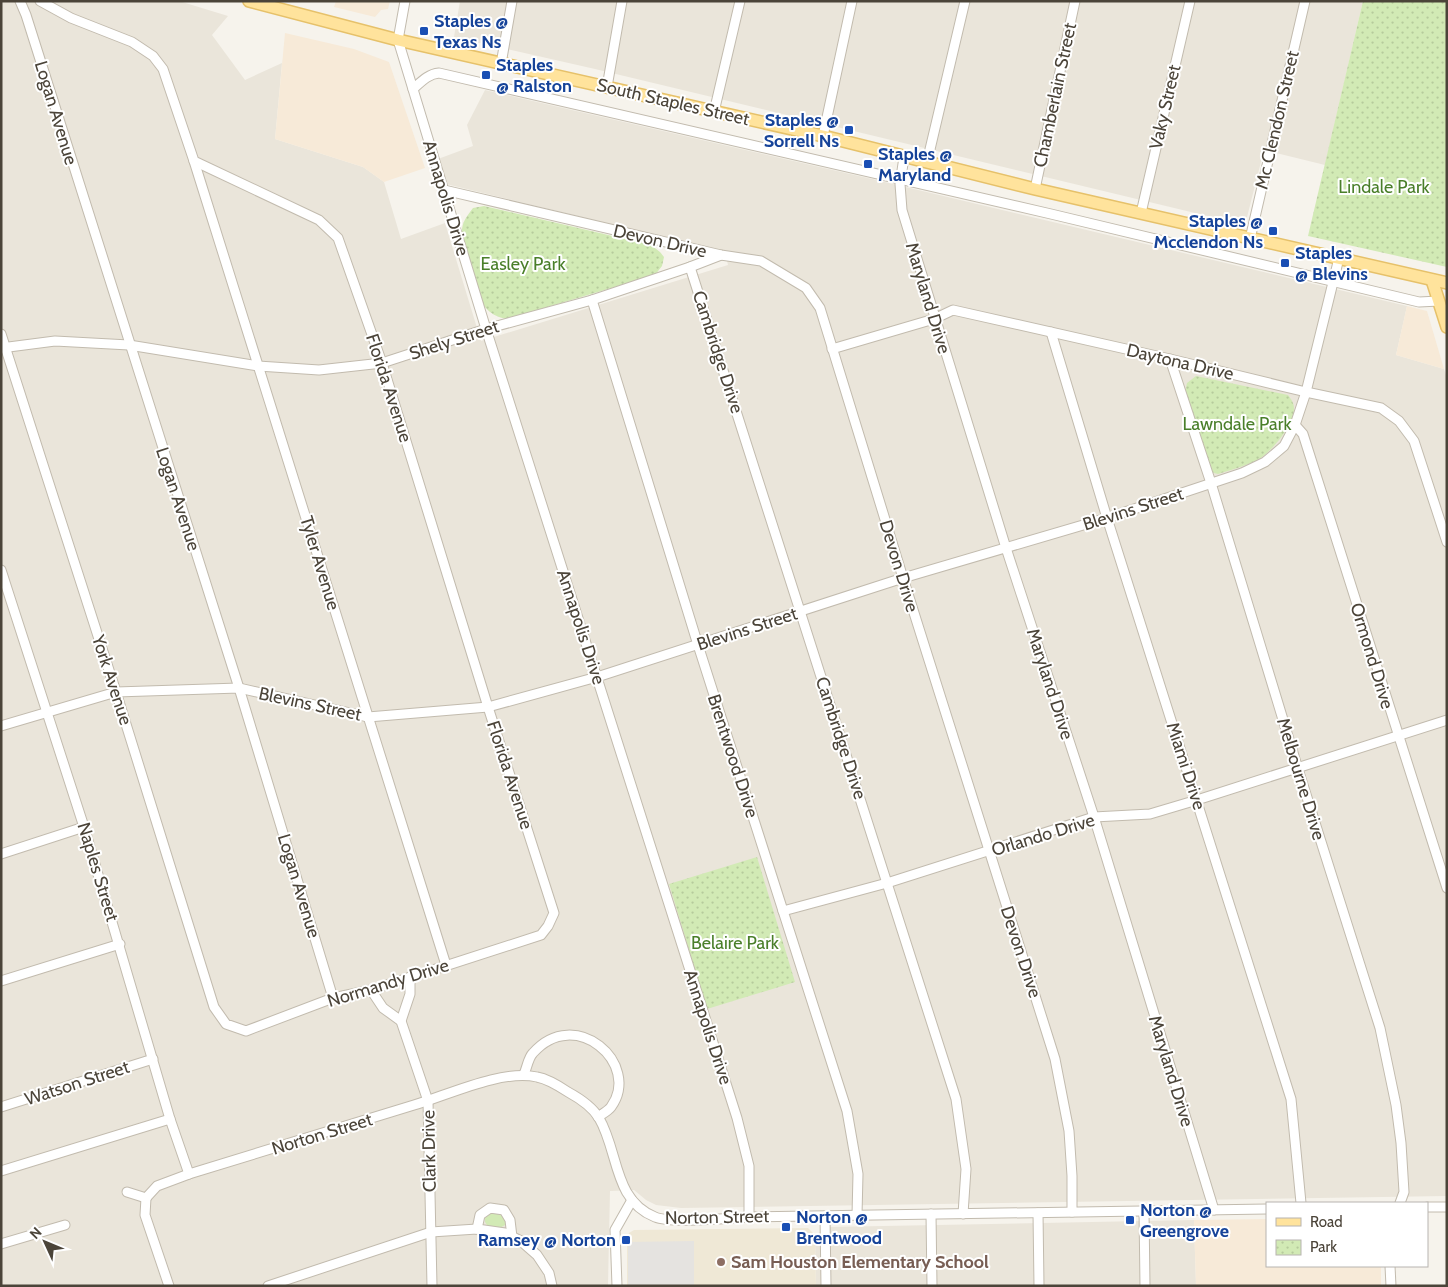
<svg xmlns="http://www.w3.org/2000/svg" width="1448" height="1287" viewBox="0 0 1448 1287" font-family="Cabin,sans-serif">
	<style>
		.residential { fill: #eae5da }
		.commercial { fill: #f7ead8 }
		.education { fill: #efe8d6 }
		.green { fill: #d2eab5 }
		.park { fill: url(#park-dots) }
		.parking { fill: #e5e3e0 }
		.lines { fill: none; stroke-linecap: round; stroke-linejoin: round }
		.minor-casing { stroke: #c2bbae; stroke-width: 11 }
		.major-casing { stroke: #e6c16a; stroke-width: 14 }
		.minor { stroke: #fff; stroke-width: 9 }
		.major { stroke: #ffe39c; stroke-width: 11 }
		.transit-dot { fill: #1a4fb4; stroke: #fff; stroke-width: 2 }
		.education-dot { fill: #8d6e63; stroke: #fff; stroke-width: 2 }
		.labels { text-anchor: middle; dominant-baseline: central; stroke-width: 4; stroke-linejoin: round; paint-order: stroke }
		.transit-label { font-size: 18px; font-weight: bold; fill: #164399; stroke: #fff; text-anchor: start }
		.street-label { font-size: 18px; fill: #4b4439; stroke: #fff }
		.park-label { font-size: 18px; fill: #4a7f2a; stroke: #fff }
		.education-label { font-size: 18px; font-weight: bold; fill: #785e54; stroke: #fff; text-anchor: start }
	</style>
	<defs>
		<pattern id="park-dots" width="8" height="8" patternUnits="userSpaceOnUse" patternTransform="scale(1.25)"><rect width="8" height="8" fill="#d2eab5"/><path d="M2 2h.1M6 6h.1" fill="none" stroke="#b6ca9c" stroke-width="1.8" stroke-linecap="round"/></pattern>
	</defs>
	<rect width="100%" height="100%" fill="#f6f3ec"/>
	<g class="residential">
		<path d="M1,1H179L228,16L212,35L245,80L282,63L275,139L363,167L384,182L401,239L445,223L481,341L728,265L725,252L446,184L438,159L473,146L467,125L485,90L872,179L1407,306L1396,355L1444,369L1447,378V1196L681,1208L656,1205L646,1200L634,1190L610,1191L608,1286H1Z"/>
		<path d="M460,1H1363L1325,165L1264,150L1245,225L595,69L454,37Z"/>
		<path d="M1194,1220L1196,1286H816L815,1235L829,1227Z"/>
	</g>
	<g class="commercial">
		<path d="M336,1H390L388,9L381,10L375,17L334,7Z"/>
		<path d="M285,33L354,49L389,62L425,168L384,182L363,167L275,139Z"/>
		<path d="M1407,306L1427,311L1444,369L1396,355Z"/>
		<path d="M1267,1219V1266H1381V1286H1196L1194,1220Z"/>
	</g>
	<path class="education" d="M808,1228L815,1235L816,1286H627V1238L629,1233L634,1230Z"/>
	<path class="green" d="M497,1213L503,1216L506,1221L505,1225L498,1229L489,1228L485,1222V1218L490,1214Z"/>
	<g class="park">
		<path d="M1363,1H1447V267L1308,236Z"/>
		<path d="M484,206L651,245L660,252L664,257L662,266L655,275L507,319C496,317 491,314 484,306L462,234C461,223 467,216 473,208Z"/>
		<path d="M1196,376L1288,395C1291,399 1294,403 1294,409C1294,425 1270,454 1256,461C1244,466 1231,470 1218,474L1214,473L1209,469L1185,392L1187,383Z"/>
		<path d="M757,857L795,982L707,1009L669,884Z"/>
	</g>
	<path class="parking" d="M694,1241V1286H628V1242Z"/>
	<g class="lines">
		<defs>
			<g id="minor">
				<path d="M20,1L26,15L239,688L333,998"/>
				<path d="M405,1L398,40L486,329L737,1118L749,1166V1217"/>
				<path d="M501,64L512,1"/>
				<path d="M607,87L622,1"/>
				<path d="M413,89C421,82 428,74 439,73L1051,214L1419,302L1439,301"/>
				<path d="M714,112L740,1"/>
				<path d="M823,136L852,1"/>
				<path d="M904,157L900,184L902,210L1006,548L1094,817L1214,1210"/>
				<path d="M194,161L446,965"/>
				<path d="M927,162L965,1"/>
				<path d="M1035,189L1075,1"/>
				<path d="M444,190L721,255L761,261L806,288L820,308L903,578L1055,1059L1069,1131L1072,1176V1212"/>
				<path d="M1141,213L1190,1"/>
				<path d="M1250,239L1305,1"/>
				<path d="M690,267L956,1099L966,1169L963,1214"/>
				<path d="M592,300L698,645L847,1111L858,1174L857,1215"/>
				<path d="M1051,332L1107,518L1291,1099L1301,1203"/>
				<path d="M1,334L116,692L214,1007L226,1024L246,1031L333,998L371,990L541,935L548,926L554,913L488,707L382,363L338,238L319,220L194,161L163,69L153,56L132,42L71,18L40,1"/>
				<path d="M1,348L55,341L129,345L258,366L319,370L382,363L486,329L592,300L690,267L721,255"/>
				<path d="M832,349L934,319L953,310L1170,359L1306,392L1381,408L1399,421L1414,441L1447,542"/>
				<path d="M1170,359L1211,483L1298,769L1380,1028L1396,1105L1401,1143L1404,1192L1400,1203"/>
				<path d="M1295,425L1303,434L1447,888"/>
				<path d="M1,570L84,827L170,1119L189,1174"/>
				<path d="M1,726L116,692L239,688L368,717L488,707L597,677L903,578L1107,518L1242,473L1265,462L1284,446L1295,425L1306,392L1339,258"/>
				<path d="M1,854L84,827"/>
				<path d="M783,911L887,883L1094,817L1150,814L1197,800L1447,720"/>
				<path d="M1,981L120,944"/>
				<path d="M371,990L383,1008L401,1021L428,1101L432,1286"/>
				<path d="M401,1021L410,994V977"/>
				<path d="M524,1074C527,1068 528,1058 533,1053C575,1005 642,1064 611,1107C608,1111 602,1114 598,1117"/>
				<path d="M1,1107L153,1059"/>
				<path d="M1,1171L170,1119"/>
				<path d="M127,1192L146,1198"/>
				<path d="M146,1198L157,1186L189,1174C264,1151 339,1128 414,1105C448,1095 502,1069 537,1077C548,1079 559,1086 568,1092C579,1098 593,1108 599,1118C619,1152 613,1200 655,1217C672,1224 728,1218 749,1217L1267,1209"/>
				<path d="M146,1198L145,1215L169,1286"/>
				<path d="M1427,1207H1447"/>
				<path d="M1144,1211L1145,1286"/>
				<path d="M1038,1213L1039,1286"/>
				<path d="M931,1214L932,1286"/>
				<path d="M825,1216L826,1286"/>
				<path d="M477,1229L480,1215L490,1208L504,1210L510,1220L512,1237"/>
				<path d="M1,1244L65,1225"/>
				<path d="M1390,1266L1391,1286"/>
				<path d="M268,1286L431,1232L477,1229L505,1233L521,1241L537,1255L549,1273L552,1286"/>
				<path d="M617,1286L615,1230L632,1200"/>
			</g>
			<g id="major">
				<path d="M249,1L398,40L823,136L1035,189L1447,283"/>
				<path d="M1432,280L1447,327"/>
			</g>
		</defs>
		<use href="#minor" class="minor-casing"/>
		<use href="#major" class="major-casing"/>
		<use href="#minor" class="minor"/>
		<use href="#major" class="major"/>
	</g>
	<g class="transit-dot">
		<rect x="419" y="26" width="10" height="10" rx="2.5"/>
		<rect x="481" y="70" width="10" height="10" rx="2.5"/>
		<rect x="844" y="125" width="10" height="10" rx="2.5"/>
		<rect x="863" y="159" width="10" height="10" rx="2.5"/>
		<rect x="1268" y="226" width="10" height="10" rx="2.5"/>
		<rect x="1280" y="258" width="10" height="10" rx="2.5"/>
		<rect x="1125" y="1215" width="10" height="10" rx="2.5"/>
		<rect x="781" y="1222" width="10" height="10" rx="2.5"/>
		<rect x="621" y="1235" width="10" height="10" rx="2.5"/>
	</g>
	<circle class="education-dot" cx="721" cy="1262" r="5"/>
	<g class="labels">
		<g class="transit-label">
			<text x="434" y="21">Staples @<tspan x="434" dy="21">Texas Ns</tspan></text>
			<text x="496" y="65">Staples<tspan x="496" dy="21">@ Ralston</tspan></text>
			<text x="839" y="120" text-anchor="end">Staples @<tspan x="839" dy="21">Sorrell Ns</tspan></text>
			<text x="878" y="154">Staples @<tspan x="878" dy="21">Maryland</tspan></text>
			<text x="1263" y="221" text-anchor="end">Staples @<tspan x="1263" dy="21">Mcclendon Ns</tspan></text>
			<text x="1295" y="253">Staples<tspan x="1295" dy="21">@ Blevins</tspan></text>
			<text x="1140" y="1210">Norton @<tspan x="1140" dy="21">Greengrove</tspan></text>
			<text x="796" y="1217">Norton @<tspan x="796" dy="21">Brentwood</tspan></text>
			<text x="616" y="1240" text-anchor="end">Ramsey @ Norton</text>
		</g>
		<g class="street-label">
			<text transform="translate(1055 95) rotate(-78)">Chamberlain Street</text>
			<text transform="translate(673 102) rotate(13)">South Staples Street</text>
			<text transform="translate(1165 107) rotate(-77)">Vaky Street</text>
			<text transform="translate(56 113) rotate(73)">Logan Avenue</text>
			<text transform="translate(1277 120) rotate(-77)">Mc Clendon Street</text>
			<text transform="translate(446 198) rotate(73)">Annapolis Drive</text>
			<text transform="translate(660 241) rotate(13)">Devon Drive</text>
			<text transform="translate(928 298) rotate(73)">Maryland Drive</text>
			<text transform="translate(454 340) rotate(-18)">Shely Street</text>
			<text transform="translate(718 352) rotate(72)">Cambridge Drive</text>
			<text transform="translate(1180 362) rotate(13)">Daytona Drive</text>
			<text transform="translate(389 388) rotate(72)">Florida Avenue</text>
			<text transform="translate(178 499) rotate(72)">Logan Avenue</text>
			<text transform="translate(1133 509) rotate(-18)">Blevins Street</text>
			<text transform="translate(320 563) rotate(73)">Tyler Avenue</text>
			<text transform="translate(899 566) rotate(73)">Devon Drive</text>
			<text transform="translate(581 627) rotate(72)">Annapolis Drive</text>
			<text transform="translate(747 629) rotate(-18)">Blevins Street</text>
			<text transform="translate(1372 656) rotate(73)">Ormond Drive</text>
			<text transform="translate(112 680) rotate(72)">York Avenue</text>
			<text transform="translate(1050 684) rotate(72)">Maryland Drive</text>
			<text transform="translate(310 704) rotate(12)">Blevins Street</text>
			<text transform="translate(841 738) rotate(72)">Cambridge Drive</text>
			<text transform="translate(733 756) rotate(72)">Brentwood Drive</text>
			<text transform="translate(1186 766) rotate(72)">Miami Drive</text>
			<text transform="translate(510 775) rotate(72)">Florida Avenue</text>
			<text transform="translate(1301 779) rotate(73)">Melbourne Drive</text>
			<text transform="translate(1043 835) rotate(-17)">Orlando Drive</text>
			<text transform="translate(98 872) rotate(73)">Naples Street</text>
			<text transform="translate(299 886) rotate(73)">Logan Avenue</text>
			<text transform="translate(1021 952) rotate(72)">Devon Drive</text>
			<text transform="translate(388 983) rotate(-17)">Normandy Drive</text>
			<text transform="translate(708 1027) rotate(72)">Annapolis Drive</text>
			<text transform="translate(1171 1071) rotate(73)">Maryland Drive</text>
			<text transform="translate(77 1083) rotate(-18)">Watson Street</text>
			<text transform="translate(322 1134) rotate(-17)">Norton Street</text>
			<text transform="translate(429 1151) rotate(-91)">Clark Drive</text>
			<text transform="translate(717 1217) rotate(-1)">Norton Street</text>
		</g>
		<g class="park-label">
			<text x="1384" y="187">Lindale Park</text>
			<text x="523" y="264">Easley Park</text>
			<text x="1237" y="424">Lawndale Park</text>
			<text x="735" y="943">Belaire Park</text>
		</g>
		<g class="education-label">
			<text x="731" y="1262">Sam Houston Elementary School</text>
		</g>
	</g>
	<rect width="1448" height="1287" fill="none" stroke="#4b4439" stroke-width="5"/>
	<rect x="1266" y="1202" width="162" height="65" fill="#ffffff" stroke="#b7b4b0"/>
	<rect x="1276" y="1218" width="25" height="8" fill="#ffe39c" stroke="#b7b4b0"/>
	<text x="1310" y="1227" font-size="15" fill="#4b4439">Road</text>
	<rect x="1276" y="1240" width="25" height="15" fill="url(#park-dots)" stroke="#b7b4b0"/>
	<text x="1310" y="1252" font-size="15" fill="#4b4439">Park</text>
	<g transform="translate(45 1242) rotate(314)" stroke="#ffffff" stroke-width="4" paint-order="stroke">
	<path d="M0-4L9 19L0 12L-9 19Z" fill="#4b4439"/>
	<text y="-8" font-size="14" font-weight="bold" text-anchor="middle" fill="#4b4439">N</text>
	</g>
</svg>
